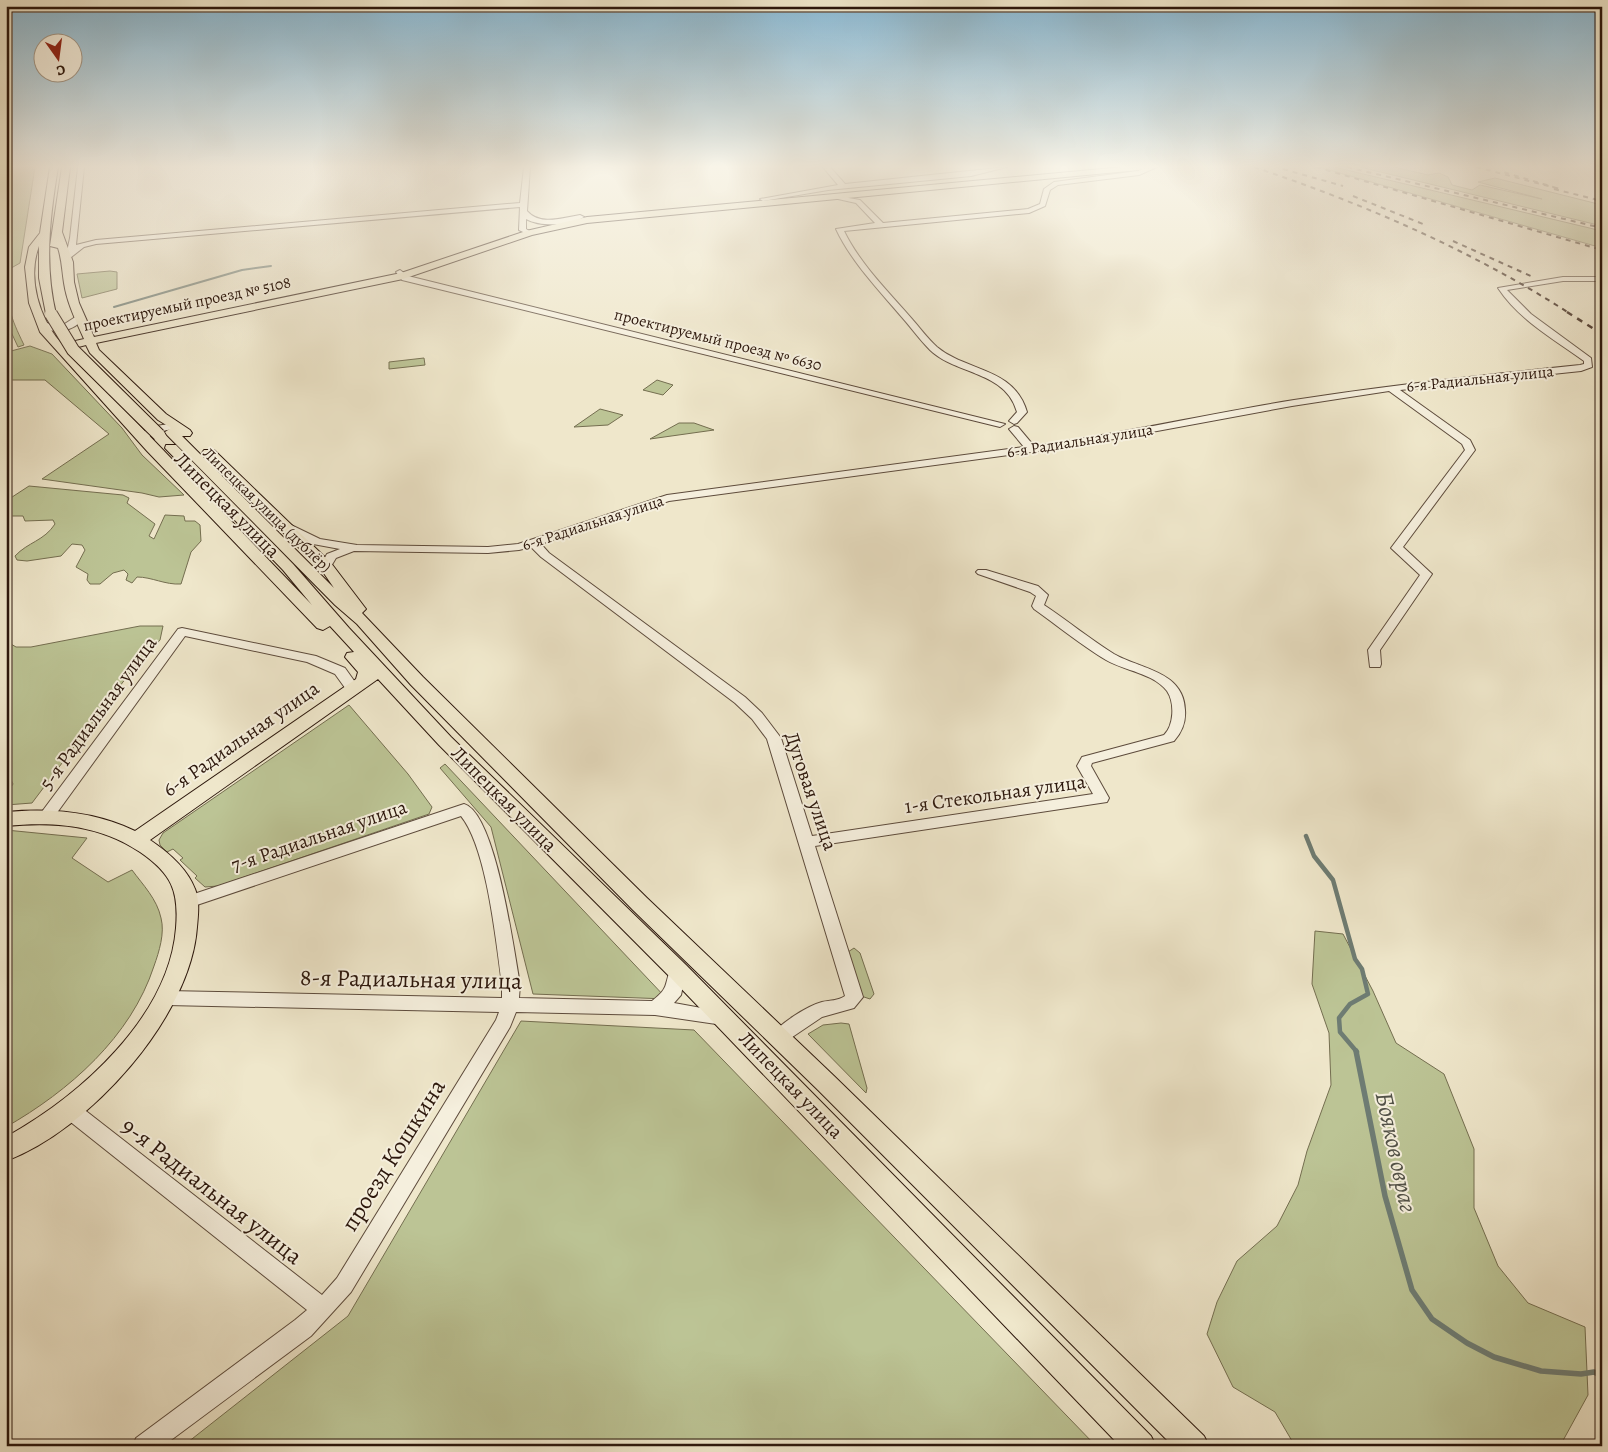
<svg xmlns="http://www.w3.org/2000/svg" width="1608" height="1452" viewBox="0 0 1608 1452" font-family="Alegreya,serif">
	<style>
		.green { fill: #bcc495; stroke: #746e50 }
		.lines { fill: none; stroke-linecap: round; stroke-linejoin: round }
		.stream-far2 { stroke: #6e7c73; stroke-width: 2 }
		.stream-far1 { stroke: #6e7c73; stroke-width: 4.5 }
		.stream { stroke: #6e7c73; stroke-width: 5.5 }
		.minor-casing { stroke: #5d4b3c; stroke-width: 2 }
		.major-casing { stroke: #2c170c; stroke-width: 2 }
		.minor { fill: #f5efdd; fill-rule: evenodd }
		.major { fill: #efe7cb; fill-rule: evenodd }
		.rail-far1 { stroke: #2c170c; stroke-width: 2; stroke-dasharray: 5 5; stroke-linecap: butt }
		.rail { stroke: #2c170c; stroke-width: 2.5; stroke-dasharray: 6 6; stroke-linecap: butt }
		.major-bridge-casing { stroke: #2c170c; stroke-width: 14; stroke-linecap: butt }
		.major-bridge { stroke: #efe7cb; stroke-width: 12 }
		.labels { text-anchor: middle; dominant-baseline: central; stroke-width: 4; stroke-linejoin: round; paint-order: stroke }
		.far-street-label { font-size: 16px; fill: #2c170c; stroke: #f5efdd }
		.street-label { font-size: 20px; fill: #2c170c; stroke: #f5efdd }
		.near-street-label { font-size: 24px; fill: #2c170c; stroke: #f5efdd }
		.near-water-label { font-size: 25px; font-style: italic; fill: #525248; stroke: #f5efdd }
	</style>
	<rect width="100%" height="100%" fill="#efe7cb"/>
	<filter id="stains"><feTurbulence type="fractalNoise" baseFrequency=".004" numOctaves="4"/><feColorMatrix values="0 0 0 0 .2 0 0 0 0 .09 0 0 0 0 .02 0 0 0 .5 -.17"/></filter>
	<radialGradient id="worn" r=".72"><stop offset=".6" stop-color="#630" stop-opacity="0"/><stop offset="1" stop-color="#630" stop-opacity=".3"/></radialGradient>
	<g class="green">
		<path d="M6,167H35L20,263L6,271Z"/>
		<path d="M1319,167H1334L1602,231V248Z"/>
		<path d="M1360,167H1394L1428,175L1439,173L1448,177L1452,185L1472,190L1480,185L1542,199L1478,182L1495,178L1602,205V226Z"/>
		<path d="M110,271L117,272V289L82,298L77,274Z"/>
		<path d="M10,273C6,306 10,316 24,345L18,347L6,321V274Z"/>
		<path d="M6,346L11,351L30,346L52,354L122,428L142,455L184,495L159,497L142,493L42,479L109,434L45,380H6Z"/>
		<path d="M424,358L425,365L389,369V362Z"/>
		<path d="M657,380L673,385L663,395L643,390Z"/>
		<path d="M600,409L623,415L608,425L574,427Z"/>
		<path d="M679,423H694L714,430L650,439Z"/>
		<path d="M29,486L123,495L129,498L127,503L155,524L149,536L154,539L165,515L184,516L185,521H195L200,525L201,541L191,552L181,584C165,585 152,577 137,577L132,583L126,580L128,574L124,570L113,573L100,584H90L87,580L88,574L76,567L85,550L82,545L72,544L61,556L27,561L17,560L15,556C28,542 44,541 55,524L53,520L25,521L23,516H6V501Z"/>
		<path d="M140,626H163L160,640L129,674L32,803L6,805V795L13,784L6,770V641L16,647H31Z"/>
		<path d="M349,705L408,774L432,807L429,814L218,886L205,887L195,878L197,876L180,860L183,858L173,849L167,852L160,845L159,840L163,833Z"/>
		<path d="M445,764L667,999L533,994L491,827L440,768Z"/>
		<path d="M6,830L87,838L72,858L108,882L132,870C143,885 157,899 161,918C165,933 159,952 154,966C131,1037 69,1091 6,1127Z"/>
		<path d="M1315,931L1343,934L1373,991L1396,1043L1444,1074L1474,1149V1208L1498,1266L1528,1303L1585,1327L1588,1395L1560,1446H1295L1275,1412L1233,1387L1207,1334L1217,1302L1237,1261L1277,1226L1298,1185L1307,1151L1331,1085L1329,1033L1312,984Z"/>
		<path d="M854,948L860,953L874,994L870,999L861,996L848,952Z"/>
		<path d="M521,1021L694,1030L1096,1446H183L348,1316Z"/>
		<path d="M841,1023L849,1024L867,1088L866,1093L808,1034L823,1025Z"/>
	</g>
	<g class="lines">
		<path class="stream-far2" d="M114,307L242,270L271,266"/>
		<path class="stream-far1" d="M1306,836L1314,856L1333,880L1355,959L1362,969L1368,994L1350,1004L1339,1018L1340,1032L1357,1052"/>
		<path class="stream" d="M1356,1051L1385,1196L1412,1290L1432,1319L1467,1343L1494,1357L1541,1371L1581,1374L1594,1372L1602,1376"/>
		<defs>
			<g id="minor">
				<path d="M78,167H84L76,245L96,240L520,203L524,167H530L527,211C540,226 562,218 580,215L584,217C569,226 541,227 526,219V229L533,233L529,235L519,230L520,207L96,244L84,247L70,258L66,256L70,238Z"/>
				<path d="M823,167H830L845,184L1007,167L971,176L828,190L763,201L760,199L838,185Z"/>
				<path d="M1148,167H1157L1139,175L1058,185L1050,190L1045,206L1029,213L844,231C860,264 888,291 912,319C920,328 928,339 937,347C967,372 1014,367 1027,412L1017,423L1014,424L1009,421L1017,412C1006,371 956,375 930,350C919,339 910,326 900,315C877,288 851,261 836,229L875,223L856,203L829,197L832,195L860,200L883,223L1028,209L1040,204L1044,189L1054,182L1138,171Z"/>
				<path d="M400,270L408,276L1005,424L1000,427L402,280L396,272Z"/>
				<path d="M1563,277H1602V281H1563L1507,290L1531,314L1591,358L1592,367L1581,371L1400,390L1470,440L1475,450L1403,547L1432,574L1380,650L1381,664L1380,667H1370L1368,650L1420,575L1391,548L1465,450L1462,444L1389,391L1292,406L1076,446L669,501L541,544L549,553L745,697L762,713L781,738L812,836L1093,794L1077,766L1082,757L1164,735C1174,725 1175,703 1167,691C1153,673 1125,671 1106,660C1081,645 1058,626 1034,609L1032,606L1036,596L1030,592L978,574L976,572L978,570H986L1038,586L1048,595L1044,605C1068,621 1090,639 1114,654C1140,669 1184,671 1185,710C1186,722 1182,732 1174,741L1092,763L1091,766L1109,798L1107,802L815,846L863,997L854,1008L822,1017L779,1046L773,1043L770,1038C777,1025 807,1006 822,1002C830,1000 838,1001 845,996L767,739L752,719L735,703L541,557L531,547L519,550L488,553L354,551L336,558L330,568L326,570L320,566L327,554L340,549L313,544L281,526L287,523L320,539L357,545L488,547L518,544L667,495L1024,447L1009,429L1014,426L1018,427L1034,446C1121,434 1207,414 1294,400C1389,385 1484,375 1580,365L1584,364V361C1554,339 1519,320 1498,288Z"/>
				<path d="M80,314L84,317C75,332 51,336 38,324L42,321L52,325H63Z"/>
				<path d="M175,423L180,426L178,428L157,432L144,440L139,437L150,427Z"/>
				<path d="M182,628L316,656L345,668L360,689L353,693L348,692L335,674L307,662L185,636L51,821H41L39,817L41,813L178,629Z"/>
				<path d="M464,804C496,813 514,952 520,984L519,998L652,1001C671,986 663,985 672,966L678,964L684,966L686,971L681,995L674,1003L729,1013L732,1018L729,1023L723,1025L655,1015L516,1012L510,1027L351,1292L311,1336L163,1446H133L136,1438L295,1320L307,1310L63,1116L61,1110L63,1104L70,1102L77,1104L322,1295L337,1278L496,1020L499,1012L167,1005L161,1003L158,998L161,993L167,991L502,998V984C496,941 487,848 461,816L188,908L182,906L180,902L182,898Z"/>
			</g>
			<path id="major" d="M50,167H58C50,217 44,264 56,314L55,316L51,317L46,314L39,278V246C27,278 39,319 62,344L84,339C76,321 67,303 64,283C62,271 62,260 58,248L50,246L62,167H70L62,232L73,262L74,282L79,303L94,337L401,273L526,231L587,217L1123,167H1153L1149,169L587,223L532,235L403,279L96,343L99,350L166,414L190,430L192,433L190,436H182L334,588L321,569L204,456L202,453L204,450H214L331,563L366,609L362,613L423,677L647,898L834,1076L1204,1436L1209,1446H1173L818,1090L633,910L411,685L357,624L335,605L167,435L165,432L171,428L158,420L90,353L86,345L67,350L312,605L283,570L165,448L166,445H176L293,564L349,628L451,737L686,965L1151,1436L1156,1446H1120L670,977L439,745L378,679L150,840C168,852 187,868 195,889C200,901 198,915 197,927C191,1017 89,1130 6,1161V1137C80,1096 169,1017 176,928C179,891 172,874 140,852C100,825 54,821 6,826V812C50,808 94,811 135,831L356,679L358,672L345,657L347,653L354,652L330,626L323,630L317,628L147,451L40,332L29,303L25,267L29,247L40,233Z"/>
		</defs>
		<use href="#minor" class="minor-casing"/>
		<use href="#major" class="major-casing"/>
		<use href="#minor" class="minor"/>
		<use href="#major" class="major"/>
		<g class="rail-far1">
			<path d="M1254,167C1364,204 1471,250 1569,313"/>
			<path d="M1316,167L1602,250"/>
			<path d="M1347,167L1602,228"/>
			<path d="M1476,167L1560,189L1500,171"/>
			<path d="M1283,169L1343,186"/>
			<path d="M1554,189L1602,201"/>
			<path d="M1353,196L1423,224"/>
			<path d="M1453,241L1533,277"/>
		</g>
		<path class="rail" d="M1567,312L1602,334"/>
		<defs>
			<path id="major-bridge" d="M51,314L73,350L159,435"/>
		</defs>
		<use href="#major-bridge" class="major-bridge-casing"/>
		<use href="#major-bridge" class="major-bridge"/>
	</g>
	<linearGradient id="sky" x2="0" y2="1"><stop stop-color="#89b9d4"/><stop offset="0.45" stop-color="#f8f4e8"/><stop offset="1" stop-color="#f8f4e8" stop-opacity="0"/></linearGradient>
	<rect width="1608" height="370" fill="url(#sky)"/>
	<g class="labels">
		<g class="far-street-label">
			<text transform="translate(187 304) rotate(-12)">проектируемый проезд № 5108</text>
			<text transform="translate(718 340) rotate(14)">проектируемый проезд № 6630</text>
			<text transform="translate(1480 379) rotate(-6)">6-я Радиальная улица</text>
			<text transform="translate(1080 441) rotate(-9)">6-я Радиальная улица</text>
			<text transform="translate(267 510) rotate(44)">Липецкая улица (дублёр)</text>
			<text transform="translate(593 523) rotate(-18)">6-я Радиальная улица</text>
		</g>
		<g class="street-label">
			<text transform="translate(227 505) rotate(45)">Липецкая улица</text>
			<text transform="translate(98 713) rotate(-54)">5-я Радиальная улица</text>
			<text transform="translate(241 739) rotate(-35)">6-я Радиальная улица</text>
			<text transform="translate(811 791) rotate(71)">Дуговая улица</text>
			<text transform="translate(995 794) rotate(-8)">1-я Стекольная улица</text>
			<text transform="translate(504 799) rotate(45)">Липецкая улица</text>
			<text transform="translate(319 836) rotate(-19)">7-я Радиальная улица</text>
			<text transform="translate(791 1085) rotate(46)">Липецкая улица</text>
		</g>
		<g class="near-street-label">
			<text transform="translate(411 979) rotate(1)">8-я Радиальная улица</text>
			<text transform="translate(393 1155) rotate(-58)">проезд Кошкина</text>
			<text transform="translate(212 1191) rotate(38)">9-я Радиальная улица</text>
		</g>
		<g class="near-water-label">
			<text transform="translate(1396 1152) rotate(78)">Бояков овраг</text>
		</g>
	</g>
	<rect width="1608" height="1452" fill="none" stroke="#efe7cb" stroke-width="25"/>
	<rect x="8" y="8" width="1593" height="1437" fill="none" stroke="#2c170c" stroke-width="2.5"/>
	<rect x="12" y="12" width="1583" height="1427" fill="none" stroke="#2c170c"/>
	<g transform="translate(58 58) rotate(166)"><circle r="24" fill="#f5efdd" stroke="#a59989"/>
	<path d="M0-4L9 19L0 12L-9 19Z" fill="#8f2418"/>
	<text y="-8" font-size="14" font-weight="bold" text-anchor="middle" fill="#2c170c">С</text>
	</g>
	<rect width="100%" height="100%" filter="url(#stains)"/>
	<rect width="100%" height="100%" fill="url(#worn)"/>
</svg>
